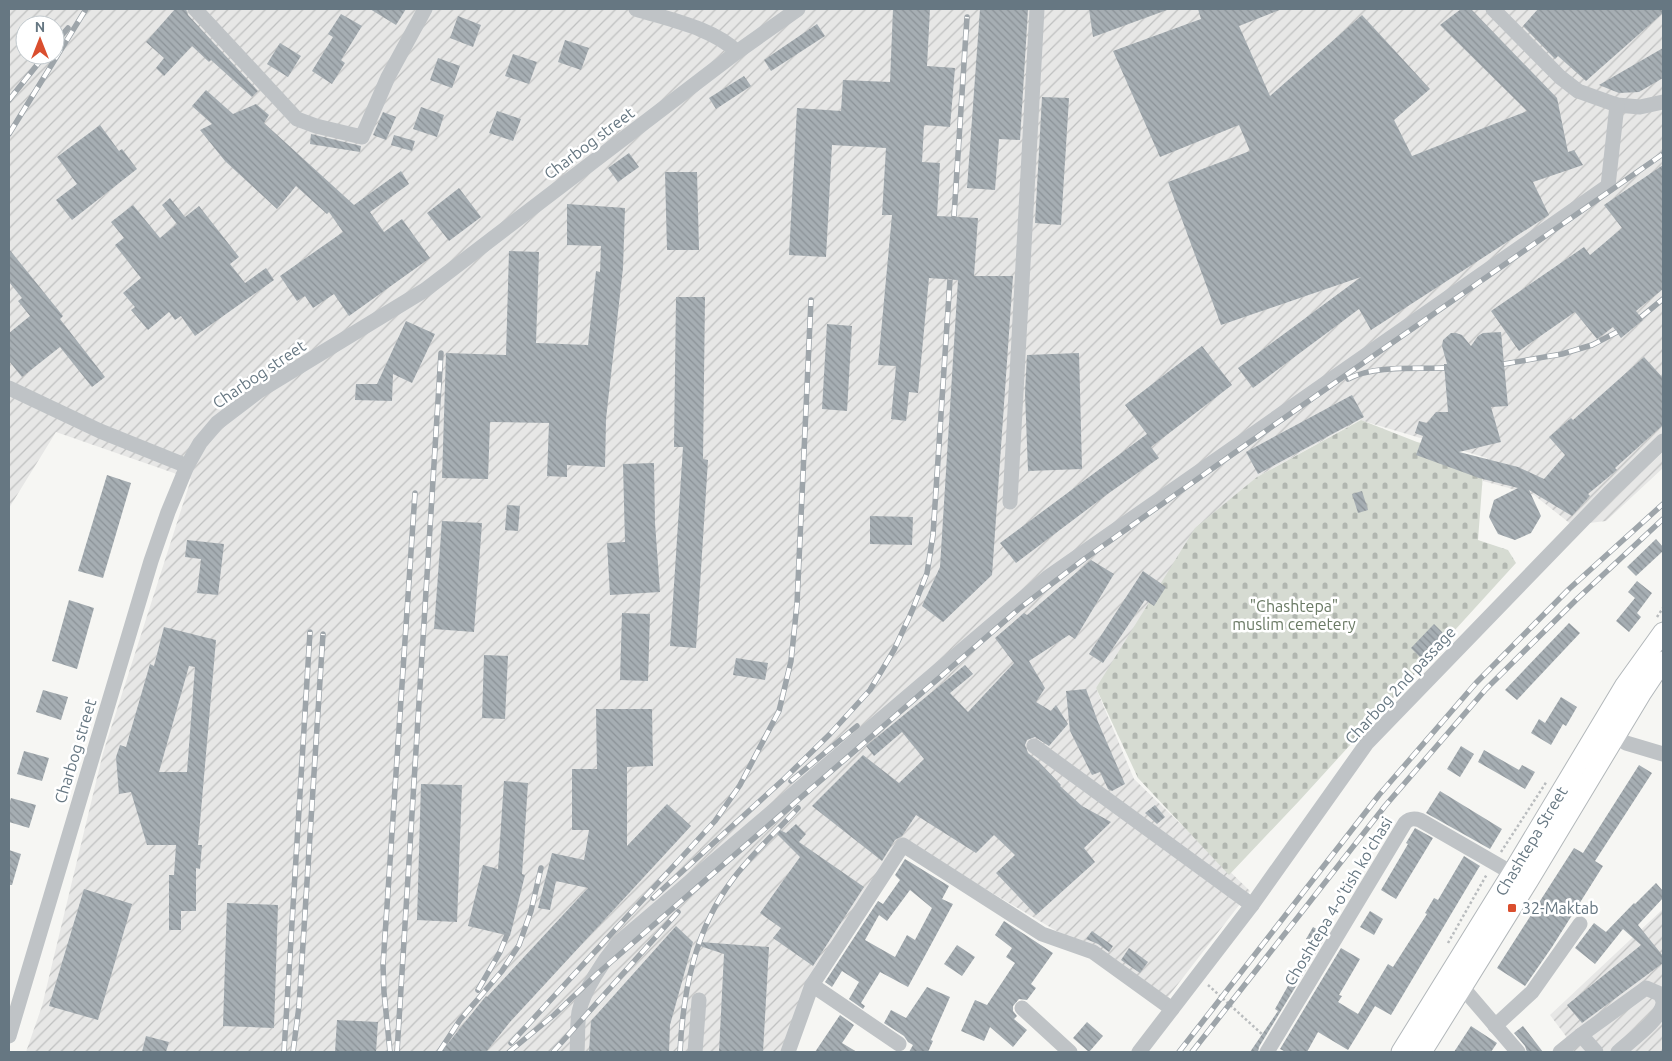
<svg xmlns="http://www.w3.org/2000/svg" width="1672" height="1061" viewBox="0 0 1672 1061" font-family="Ubuntu,sans-serif">
	<style>
		.industrial { fill: url(#industrial-furrows); fill-rule: evenodd }
		.cemetery { fill: url(#cemetery-stones) }
		.building { fill: url(#building-back-hatch); fill-rule: evenodd }
		.lines { fill: none; stroke-linecap: round; stroke-linejoin: round }
		.major-casing { stroke: #b2b7ba; stroke-width: 21 }
		.path { stroke: #b9bcbe; stroke-width: 2.5; stroke-dasharray: 2.5 2.5; stroke-linecap: butt }
		.minor { stroke: #bfc3c6; stroke-width: 15 }
		.major { stroke: #fff; stroke-width: 19 }
		.rail-casing { stroke: #9ea5aa; stroke-width: 5.5 }
		.rail { stroke: #fff; stroke-width: 4; stroke-dasharray: 11; stroke-linecap: butt }
		.poi-dot { fill: #da4e2e; stroke: #fff; stroke-width: 2 }
		.labels { text-anchor: middle; dominant-baseline: central; stroke-width: 5; stroke-linejoin: round; paint-order: stroke }
		.street-label { font-size: 16px; fill: #667782; stroke: #fff }
		.park-label { font-size: 16px; fill: #6a7a65; stroke: #fff }
		.poi-label { font-size: 16px; fill: #667782; stroke: #fff; text-anchor: start }
	</style>
	<defs>
		<pattern id="industrial-furrows" width="10" height="10" patternUnits="userSpaceOnUse" patternTransform="scale(1.25)"><rect width="10" height="10" fill="#e7e7e6"/><path d="M-1 1l2-2M0 10L10 0M9 11l2-2" fill="none" stroke="#bfc0c0"/></pattern>
		<pattern id="cemetery-stones" width="16" height="16" patternUnits="userSpaceOnUse" patternTransform="scale(1.25)"><rect width="16" height="16" fill="#d6dbd2"/><path d="M2 7V4a2 2 0 0 1 4 0v3zM10 15v-3a2 2 0 0 1 4 0v3z" fill="#b1b6b0"/></pattern>
		<pattern id="building-back-hatch" width="6" height="6" patternUnits="userSpaceOnUse" patternTransform="scale(1.25)"><rect width="6" height="6" fill="#a6aeb3"/><path d="M-1 5l2 2M0 0l6 6M5-1l2 2" fill="none" stroke="#8b9297"/></pattern>
	</defs>
	<rect width="100%" height="100%" fill="#f6f6f3"/>
	<g class="industrial">
		<path d="M9,9H1663V468L1606,521L1572,525L1534,495L1483,481L1487,458L1360,420L1257,477L1096,688L1134,779L1250,891L1168,997L911,845L815,966L784,1052H26L42,1006L103,753L191,479L56,432L9,508ZM25,25H55V55H25Z"/>
		<path d="M1663,909V1052H1554L1568,1039L1550,1015Z"/>
	</g>
	<path class="cemetery" d="M1361,420L1417,442L1484,460L1478,540L1508,550L1516,563L1300,800L1229,875L1138,778L1096,688L1195,528L1257,477Z"/>
	<g class="building">
		<path d="M175,9H186L188,15L258,91L252,97L211,60L209,62L192,46L164,76L156,68L164,58L146,42Z"/>
		<path d="M370,9H406L396,25Z"/>
		<path d="M893,9H930L927,66L955,68L950,127L924,125L922,162L940,163L937,216L978,218L974,276H1013L992,575L943,622L922,606L940,567L958,280L929,278L918,393L909,392L906,421L891,419L896,366L878,365L892,215H882L886,148L832,145L826,257L789,255L797,108L841,111L843,80L890,82Z"/>
		<path d="M980,9H1028L1020,140L999,139L995,190L967,188Z"/>
		<path d="M1089,9H1166L1167,10L1093,37Z"/>
		<path d="M1198,9H1282L1239,26L1270,96L1362,15L1430,89L1394,120L1412,156L1527,111L1440,25L1461,9H1471L1557,98L1568,152L1574,150L1583,165L1533,182L1549,215L1371,330L1359,309L1253,388L1238,368L1361,277L1221,325L1168,182L1250,151L1239,125L1160,157L1113,51L1201,19Z"/>
		<path d="M1538,9H1663V13L1586,81L1558,56L1555,59L1523,26Z"/>
		<path d="M341,14L362,26L341,60L345,63L332,84L312,71L333,37L328,34Z"/>
		<path d="M458,16L481,25L473,47L450,38Z"/>
		<path d="M817,24L825,36L771,71L764,60Z"/>
		<path d="M565,40L589,48L581,70L558,62Z"/>
		<path d="M280,43L301,56L288,77L267,64Z"/>
		<path d="M1663,48V78L1639,92L1619,93L1599,85Z"/>
		<path d="M513,54L537,62L529,84L505,76Z"/>
		<path d="M438,58L460,66L452,88L430,80Z"/>
		<path d="M744,76L751,86L716,109L709,98Z"/>
		<path d="M206,90L233,114L256,104L269,115L264,123L354,205L401,171L409,184L370,212L384,232L402,219L430,258L349,316L334,294L313,308L305,296L297,301L280,276L343,232L329,212L327,214L296,186L277,209L225,161L200,130L212,124L192,106Z"/>
		<path d="M1042,97L1069,98L1061,225L1035,223Z"/>
		<path d="M421,107L444,115L437,137L413,129Z"/>
		<path d="M497,111L521,119L513,141L489,133Z"/>
		<path d="M383,112L396,117L386,140L373,135Z"/>
		<path d="M100,125L119,151L122,149L137,169L72,220L56,200L77,184L57,157Z"/>
		<path d="M311,134L361,146L360,152L310,144Z"/>
		<path d="M394,135L415,141L412,151L391,145Z"/>
		<path d="M629,153L639,167L618,182L608,168Z"/>
		<path d="M1663,165V289L1636,311L1643,320L1621,338L1613,327L1597,339L1575,312L1519,351L1491,311L1584,247L1590,255L1622,228L1604,205Z"/>
		<path d="M665,172H697L699,250H667Z"/>
		<path d="M459,188L481,217L449,241L427,213Z"/>
		<path d="M170,198L185,217L199,206L239,257L230,264L245,283L266,268L274,280L195,336L181,316L175,320L169,312L148,330L131,310L135,307L123,293L141,278L115,245L124,238L111,222L133,205L160,238L177,224L162,205Z"/>
		<path d="M567,204L625,208L623,268L606,419L605,467L567,465V477L547,476L549,423L490,422L488,479L442,478L446,353L506,355L509,251L539,252L536,343L588,345L596,271L600,272L601,246L567,245Z"/>
		<path d="M9,249L63,316L60,319L105,377L92,387L60,347L22,377L9,361V333L30,316L18,301L22,298L9,282Z"/>
		<path d="M676,297H705L703,459L708,460L696,648L670,646L683,447H674Z"/>
		<path d="M406,321L435,334L412,383L393,374L392,401L355,400L356,384H377Z"/>
		<path d="M827,324L852,326L847,411L822,409Z"/>
		<path d="M1501,332L1508,406L1491,407L1501,442L1459,452L1518,467L1544,479L1565,455L1549,437L1571,418L1573,420L1644,357L1663,378V425L1615,468L1617,470L1588,494L1590,496L1572,516L1529,490L1541,516L1531,533L1515,540L1498,534L1489,517L1494,500L1518,488L1479,478L1416,455L1423,436L1415,433L1419,421L1427,423L1436,412H1448L1444,364H1447L1442,346L1443,340L1451,333H1456L1462,335L1471,346L1478,336L1483,333Z"/>
		<path d="M1202,346L1232,385L1151,447L1159,458L1109,493L1016,563L1000,543L1147,434L1125,405Z"/>
		<path d="M1079,353L1082,469L1028,471L1025,393L1027,355Z"/>
		<path d="M1352,395L1364,417L1258,474L1246,452Z"/>
		<path d="M654,463L655,523L660,592L610,595L607,543L625,542L623,464Z"/>
		<path d="M107,475L131,483L103,578L78,571Z"/>
		<path d="M1362,491L1368,510L1358,513L1352,494Z"/>
		<path d="M507,505L520,506L518,531L505,530Z"/>
		<path d="M870,516L913,517L912,545L870,544Z"/>
		<path d="M442,521L482,523L474,632L434,629Z"/>
		<path d="M1656,539L1663,547V551L1636,576L1627,567Z"/>
		<path d="M187,540L224,544L218,595L197,593L201,559L185,557Z"/>
		<path d="M1091,560L1114,574L1075,639L1069,635L1029,661L1045,688L1036,702L1051,711L1056,705L1068,724L1049,746L1035,737L1027,740L1025,745L1028,753L1038,761L1061,785L1060,786L1082,806L1111,822L1084,848L1095,862L1036,915L996,873L1015,855L994,835L976,853L916,815L902,836L895,840L882,861L812,806L863,755L899,783L924,759L902,732L874,756L866,746L965,665L973,674L950,693L968,712L1014,663L995,638L1024,613L1027,615Z"/>
		<path d="M1143,571L1166,587L1154,606L1145,600L1103,663L1089,654Z"/>
		<path d="M1637,581L1652,593L1637,613L1641,617L1629,632L1616,621L1635,598L1628,592Z"/>
		<path d="M69,600L94,608L77,669L52,661Z"/>
		<path d="M622,613L650,614L648,681L620,680Z"/>
		<path d="M1569,623L1580,633L1517,700L1505,690Z"/>
		<path d="M1434,624L1444,634L1421,658L1411,648Z"/>
		<path d="M164,627L216,640L198,845H202L200,869L196,868V911H181V930H169V875H174L176,845H147L131,792L119,794L116,757L120,745L126,747L150,664L154,666ZM189,666L195,667L187,772H159Z"/>
		<path d="M484,655L508,656L505,719L482,718Z"/>
		<path d="M736,658L768,663L765,680L733,675Z"/>
		<path d="M1086,689L1098,722L1125,784L1112,791L1108,789L1100,772L1092,775L1070,731L1066,691Z"/>
		<path d="M43,690L68,697L61,720L36,712Z"/>
		<path d="M1561,697L1577,707L1566,726L1563,724L1551,745L1531,733L1539,719L1545,723Z"/>
		<path d="M596,709H652L653,766L627,767V846L667,804L691,826L510,1022L486,1052H441L486,996L487,997L588,888L556,881L550,910L538,908L552,853L584,860L589,830H572V769H597Z"/>
		<path d="M1461,746L1474,754L1460,777L1447,769Z"/>
		<path d="M1484,750L1519,770L1522,765L1535,772L1525,789L1478,762Z"/>
		<path d="M24,751L49,758L42,781L17,774Z"/>
		<path d="M1639,765L1652,773L1595,861L1603,866L1552,947L1525,986L1497,968L1574,848L1583,853Z"/>
		<path d="M504,781L528,783L522,874L525,875L510,936L468,926L483,865L498,869Z"/>
		<path d="M421,784L462,785L457,922L417,920Z"/>
		<path d="M1440,791L1502,829L1490,849L1426,813Z"/>
		<path d="M11,798L36,805L29,828L9,822V804Z"/>
		<path d="M1155,805L1165,817L1157,824L1145,813Z"/>
		<path d="M796,824L806,834L799,842L864,887L813,966L773,938L781,928L760,913L800,857L777,834L780,830L786,833Z"/>
		<path d="M1415,828L1433,838L1396,899L1381,890L1408,844L1406,843Z"/>
		<path d="M9,850L21,854L12,885H9Z"/>
		<path d="M1464,856L1480,866L1478,869L1391,1015L1375,1006L1348,1050L1318,1032L1307,1052H1286L1280,1049L1341,948L1360,959L1339,995L1342,996L1338,1002L1358,1014L1388,964L1393,967L1427,914L1425,913L1434,898L1438,900Z"/>
		<path d="M905,859L949,886L942,899L953,904L908,987L880,972L861,1003L865,1006L863,1009L849,999L859,982L842,971L832,987L825,982L878,901L883,904L900,880L895,875ZM910,890L932,908L915,940L907,935L895,957L865,940L879,915L887,921Z"/>
		<path d="M1656,883L1663,891V898L1638,925L1663,956V963L1582,1023L1567,1005L1641,945L1623,929L1595,964L1575,948L1594,923L1606,932L1634,903L1635,904Z"/>
		<path d="M84,889L132,904L98,1020L49,1006Z"/>
		<path d="M227,903L278,905L274,1028L223,1026Z"/>
		<path d="M1370,911L1383,919L1374,935L1360,927Z"/>
		<path d="M1004,921L1053,953L1031,984L1036,988L1027,1000L1019,999L1013,1006V1011L1017,1016L1014,1019L1027,1030L1013,1047L990,1027L984,1041L961,1031L975,1000L987,1005L1015,963L1006,957L1012,948L995,935Z"/>
		<path d="M676,926L693,942L670,1025L669,1052H589L591,1021Z"/>
		<path d="M1313,927L1327,935L1259,1047L1258,1052H1250L1278,1011L1275,1009L1312,943L1306,939Z"/>
		<path d="M1092,931L1113,946L1109,952L1098,944L1086,939Z"/>
		<path d="M700,942L769,947L763,1052H719L724,954L700,946Z"/>
		<path d="M957,945L975,957L962,976L944,964Z"/>
		<path d="M1129,948L1148,962L1140,973L1121,960Z"/>
		<path d="M927,987L950,997L931,1040L933,1041L928,1052H909L913,1045L908,1042L904,1036L884,1023L891,1010L906,1018Z"/>
		<path d="M840,1015L854,1025L842,1043L857,1052H815Z"/>
		<path d="M337,1020L378,1022L376,1052H335Z"/>
		<path d="M1087,1022L1103,1036L1089,1052L1073,1038Z"/>
		<path d="M1471,1026L1497,1043L1491,1052H1454Z"/>
		<path d="M1523,1026L1543,1052H1527L1525,1046L1514,1033Z"/>
		<path d="M146,1036L169,1042L166,1052H142Z"/>
	</g>
	<g class="lines">
		<defs>
			<g id="major">
				<path d="M1401,1052L1512,873L1625,685L1663,632"/>
				<path d="M1422,1052L1529,880L1641,694L1663,661"/>
			</g>
		</defs>
		<use href="#major" class="major-casing"/>
		<g class="path">
			<path d="M1657,617L1663,608"/>
			<path d="M1501,852L1547,781"/>
			<path d="M1448,943L1487,874"/>
			<path d="M1208,985L1263,1035"/>
		</g>
		<g class="minor">
			<path d="M195,9L297,119L316,126L362,137L388,77L425,9"/>
			<path d="M636,9C667,19 714,28 737,52"/>
			<path d="M1493,9L1560,77L1578,91L1617,105L1640,107L1663,102"/>
			<path d="M9,388L100,431L187,466"/>
			<path d="M1010,502L1037,9"/>
			<path d="M1626,743L1663,754"/>
			<path d="M1034,746L1252,905"/>
			<path d="M812,985L899,1044"/>
			<path d="M1463,988L1518,1052"/>
			<path d="M1022,1008L1070,1052"/>
			<path d="M1495,1026L1532,992L1580,924"/>
			<path d="M1581,1035L1596,1052"/>
			<path d="M9,1036L151,561L168,512L187,466L200,443L217,423L259,391L425,290L737,52L798,9"/>
			<path d="M577,1052C578,1039 577,1025 579,1012C583,991 604,960 618,943L1047,578L1608,186L1617,105"/>
			<path d="M695,1052L699,1000"/>
			<path d="M788,1052L812,985L903,845L1042,934L1093,952L1172,1009"/>
			<path d="M1139,1052L1252,905L1367,743L1609,493L1663,441"/>
			<path d="M1267,1052L1405,823C1410,818 1414,818 1420,820L1512,873"/>
			<path d="M1560,1052L1581,1035L1646,988L1660,994C1661,997 1663,999 1663,1002C1664,1017 1629,1042 1618,1052"/>
		</g>
		<use href="#major" class="major"/>
		<defs>
			<g id="rail">
				<path d="M55,43L68,28"/>
				<path d="M9,100L45,55"/>
				<path d="M9,134L86,9"/>
				<path d="M954,216L967,17"/>
				<path d="M1641,317L1663,299"/>
				<path d="M1504,364L1562,354L1592,345L1617,332"/>
				<path d="M1348,379C1374,365 1415,369 1444,368"/>
				<path d="M791,781L857,726"/>
				<path d="M653,898L784,779L830,734L870,690L894,650L912,611L927,573L933,535L950,279"/>
				<path d="M478,990L500,952L507,935"/>
				<path d="M511,1043L715,821L740,785L779,711L791,661L797,604L811,300"/>
				<path d="M284,1052L310,632"/>
				<path d="M293,1052L299,1006L323,634"/>
				<path d="M390,1052L384,992L383,965L415,493"/>
				<path d="M397,1052L441,353"/>
				<path d="M439,1052L460,1020L502,971L519,945L531,911L541,868"/>
				<path d="M509,1052L554,1015L597,974L1020,608L1083,560L1247,444L1663,154"/>
				<path d="M553,1052L678,912"/>
				<path d="M680,1052C683,991 695,929 733,879C751,855 777,831 798,808"/>
				<path d="M1179,1052L1379,795L1476,683L1569,589L1663,504"/>
				<path d="M1192,1052L1385,806L1486,689L1576,600L1663,519"/>
			</g>
		</defs>
		<use href="#rail" class="rail-casing"/>
		<use href="#rail" class="rail"/>
	</g>
	<rect class="poi-dot" x="1507" y="903" width="10" height="10" rx="2.5"/>
	<g class="labels">
		<g class="street-label">
			<text transform="translate(589 143) rotate(-37)">Charbog street</text>
			<text transform="translate(259 374) rotate(-34)">Charbog street</text>
			<text transform="translate(1400 685) rotate(-47)">Charbog 2nd passage</text>
			<text transform="translate(75 751) rotate(-73)">Charbog street</text>
			<text transform="translate(1531 841) rotate(-59)">Chashtepa Street</text>
			<text transform="translate(1338 901) rotate(-59)">Choshtepa 4-o'tish ko'chasi</text>
		</g>
		<g class="park-label">
			<text x="1294" y="606">"Chashtepa"<tspan x="1294" dy="18">muslim cemetery</tspan></text>
		</g>
		<g class="poi-label">
			<text x="1522" y="908">32-Maktab</text>
		</g>
	</g>
	<rect width="1672" height="1061" fill="none" stroke="#667782" stroke-width="20"/>
	<g transform="translate(40 40)"><circle r="24" fill="#ffffff" stroke="#c2c9cd"/>
	<path d="M0-4L9 19L0 12L-9 19Z" fill="#da4e2e"/>
	<text y="-8" font-size="14" font-weight="bold" text-anchor="middle" fill="#667782">N</text>
	</g>
</svg>
